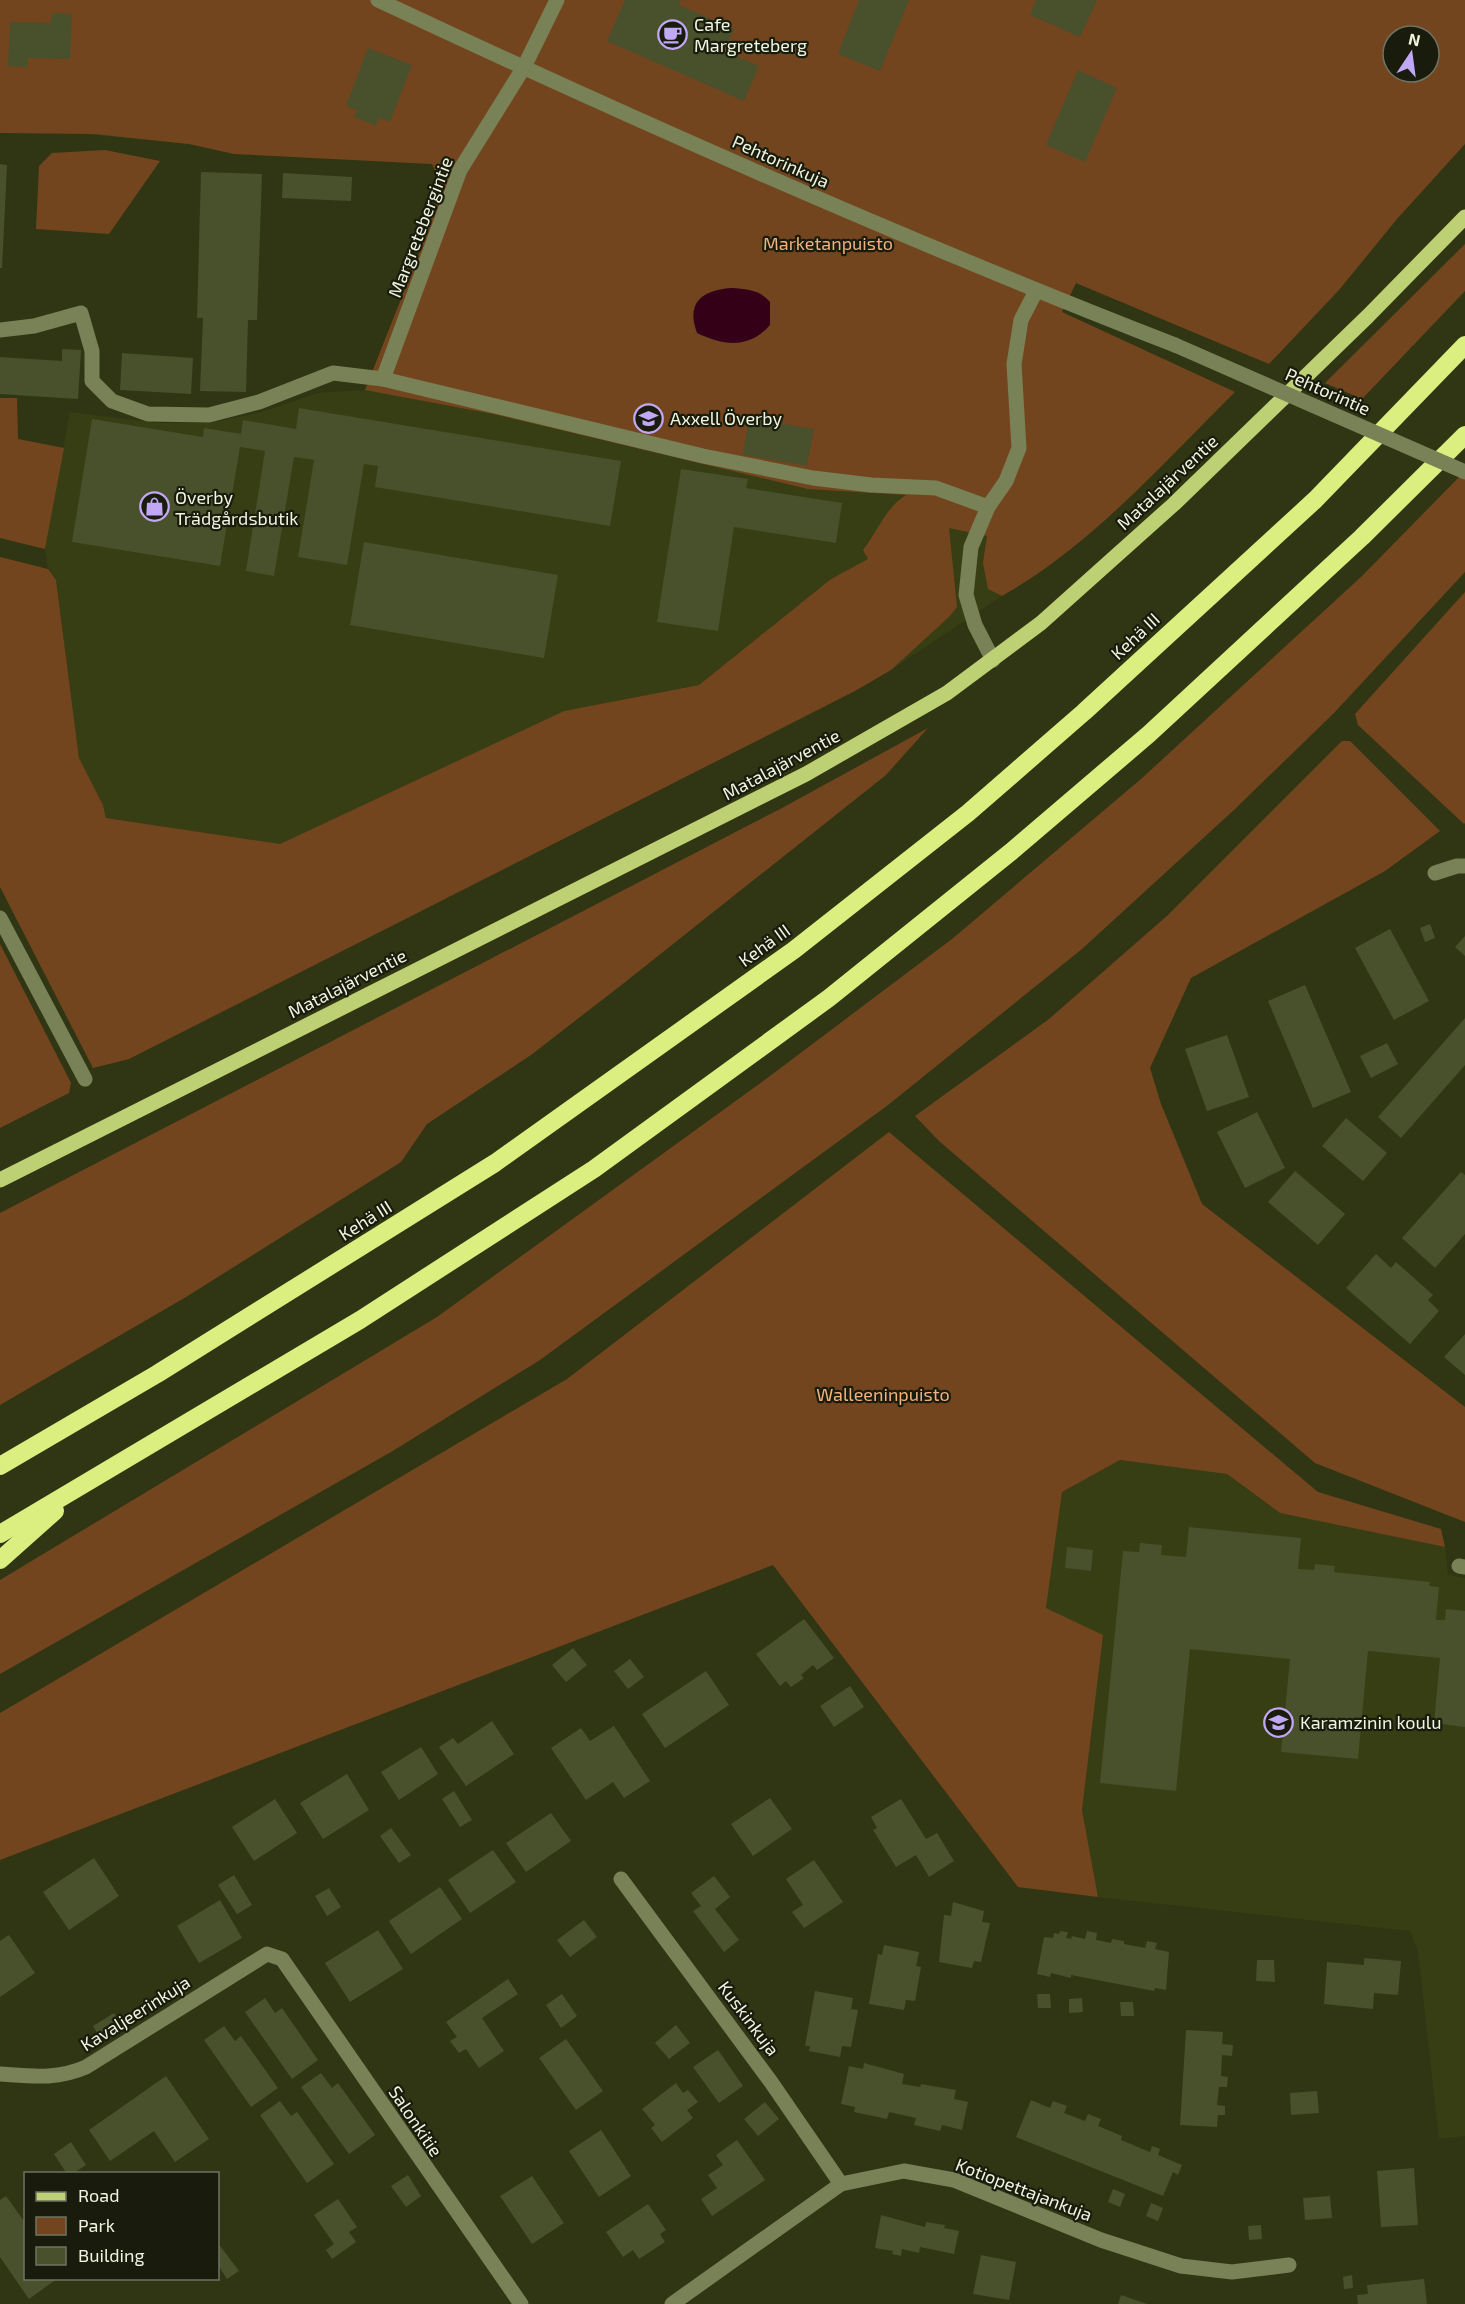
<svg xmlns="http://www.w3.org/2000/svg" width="1465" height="2304" viewBox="0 0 1465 2304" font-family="'Exo 2',sans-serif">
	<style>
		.built { fill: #373e13 }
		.green { fill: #73451e; fill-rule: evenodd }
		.water { fill: #330018 }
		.building { fill: #49502c }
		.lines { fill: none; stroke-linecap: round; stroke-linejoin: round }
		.minor { stroke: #788256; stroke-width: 15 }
		.major { stroke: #bed074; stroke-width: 15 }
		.highway { stroke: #daef7f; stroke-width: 18 }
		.minor-bridge { stroke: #788256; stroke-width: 15 }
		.labels { text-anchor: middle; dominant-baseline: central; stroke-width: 4.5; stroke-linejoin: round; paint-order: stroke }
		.poi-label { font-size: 18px; fill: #f0f5e0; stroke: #191c0d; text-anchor: start }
		.street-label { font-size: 18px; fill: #f0f5e0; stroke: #191c0d }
		.park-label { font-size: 18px; fill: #f3b17e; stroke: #191c0d }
	</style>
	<rect width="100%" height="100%" fill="#303613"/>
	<g class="built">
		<path d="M1465,0L1429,36H1393V72L1076,282L1061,312L988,589L1002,596L891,670L878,645L868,559L831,579L699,685L564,711L280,844L106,818L103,805L79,758L56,580L48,569L45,549L70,412L157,423H210L262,412L318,393L365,390L424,242L441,184L432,164L234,154L189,144L73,133Z"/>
		<path d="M1120,1460L1227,1474L1280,1513L1445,1547L1448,1575L1465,1578V2136L1439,2139L1418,1951L1410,1931L1098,1897L1082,1810L1102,1635L1046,1608L1062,1492Z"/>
	</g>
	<g class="green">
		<path d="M0,0H1465V144L1397,219L1339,290L1269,364L1076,283L1062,312L1235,392C1162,464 1092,545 1002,596L988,589L983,563L987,536L949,528L957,607L950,616L891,670L855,691L129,1059L93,1068L0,887V557L48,569L56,580L79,758L103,805L106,818L280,844L564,711L699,685L831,579L868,559L863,550C878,531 886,507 906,495L808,489L493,414L365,390L424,241L441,184L432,164L234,154L189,144L94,134L0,133ZM1393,36H1429V72H1393Z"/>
		<path d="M105,150L160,161L109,234L36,229L39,166L52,153Z"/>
		<path d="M1465,244V291L1362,399L1325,383Z"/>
		<path d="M0,398H17L18,439L64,448L45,549L0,538Z"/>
		<path d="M1465,471V572L1334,713L1235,809L1082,949L888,1105L540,1360L391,1452L0,1674V1580L437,1317L766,1079L952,939L1141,779L1362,576Z"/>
		<path d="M1465,592V823L1464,824L1358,725L1355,714Z"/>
		<path d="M928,728L886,775L624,983L531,1055L427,1124L401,1162L186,1297L0,1405V1213L782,808Z"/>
		<path d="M1342,741H1350L1440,831L1385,871L1191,978L1150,1068L1161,1104L1202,1204L1465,1407V1522L1315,1463L939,1141L915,1116L1049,1019L1168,915Z"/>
		<path d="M0,944L71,1083L69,1093L0,1128Z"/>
		<path d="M889,1132L1318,1492L1441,1529L1445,1547L1280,1513L1227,1474L1120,1460L1062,1492L1046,1608L1103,1635L1082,1810L1098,1897L1018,1887L773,1565L0,1860V1713L567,1379Z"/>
	</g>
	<path class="water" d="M732,288C747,289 760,290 770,302V325C749,349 724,346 697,333C685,301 704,290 732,288Z"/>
	<g class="building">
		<path d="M625,0H681L679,5L734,29L724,51L759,66L744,101L607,41Z"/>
		<path d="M859,0H909L880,71L838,54Z"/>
		<path d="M1036,0H1097L1080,37L1030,15Z"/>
		<path d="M52,13L72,14L70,59L28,58V67L8,66L10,22L51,23Z"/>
		<path d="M368,48L412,65L390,122L379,118L376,126L354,117L357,110L346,106Z"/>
		<path d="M1078,70L1117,88L1085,162L1046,145Z"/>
		<path d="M0,164L7,165L2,268H0Z"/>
		<path d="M201,172L262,174L257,320H248L246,392L200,391L203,318H197Z"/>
		<path d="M283,173L352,177L351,201L282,198Z"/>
		<path d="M62,349L81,350L78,399L0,394V357L62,361Z"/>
		<path d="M122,353L193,358L191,394L120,390Z"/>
		<path d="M299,408L621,461L610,526L375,487L378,466L364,464L347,565L298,557L314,460L294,457L274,576L246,571L265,451L240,447L220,566L72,542L92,419L203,437L204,428L241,434L243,420L296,429Z"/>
		<path d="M749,418L814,429L807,466L743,455Z"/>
		<path d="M681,469L748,479L746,488L842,503L836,543L734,527L718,631L657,622Z"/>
		<path d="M364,542L558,575L544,658L350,625Z"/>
		<path d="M1430,924L1435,938L1425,942L1420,928Z"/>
		<path d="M1390,929L1429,1001L1394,1020L1355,948Z"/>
		<path d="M1465,936V956L1455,947Z"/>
		<path d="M1305,985L1351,1092L1313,1108L1268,1001Z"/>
		<path d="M1465,1018V1065L1401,1138L1378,1117Z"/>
		<path d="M1227,1035L1249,1097L1207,1111L1185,1049Z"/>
		<path d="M1387,1043L1398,1064L1371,1078L1360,1056Z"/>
		<path d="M1257,1112L1285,1168L1245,1188L1217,1132Z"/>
		<path d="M1346,1118L1387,1153L1363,1181L1322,1146Z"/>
		<path d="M1295,1171L1345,1214L1318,1245L1268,1202Z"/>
		<path d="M1461,1172L1465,1175V1234L1435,1268L1402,1238Z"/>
		<path d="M1376,1254L1391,1268L1396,1262L1433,1295L1428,1300L1439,1311L1410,1344L1346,1288Z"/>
		<path d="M1465,1334V1375L1444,1357Z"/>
		<path d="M1189,1527L1301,1538L1298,1569L1314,1570L1315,1564L1335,1566L1334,1572L1430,1582L1429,1586L1439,1587L1436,1620H1445L1446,1609L1465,1611V1727L1434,1723L1440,1658L1368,1651L1358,1759L1281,1752L1290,1659L1190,1649L1176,1791L1100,1783L1123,1551L1139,1552L1140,1543L1162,1545L1161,1555L1186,1557Z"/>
		<path d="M1067,1547L1093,1550L1091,1571L1065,1568Z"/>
		<path d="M804,1619L834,1658L817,1670L813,1665L801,1675L804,1678L791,1687L786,1681L780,1686L756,1654Z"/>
		<path d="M573,1648L587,1665L566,1682L552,1665Z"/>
		<path d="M630,1659L644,1677L628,1689L614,1671Z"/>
		<path d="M706,1671L729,1705L665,1748L642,1714Z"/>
		<path d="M850,1686L864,1707L834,1727L820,1706Z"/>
		<path d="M492,1721L514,1754L466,1786L439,1747L453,1738L458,1744Z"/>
		<path d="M614,1726L650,1781L624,1798L613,1782L586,1800L551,1748L581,1728L590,1741Z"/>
		<path d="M421,1747L438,1774L399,1800L381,1772Z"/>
		<path d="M347,1774L369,1810L323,1839L300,1803Z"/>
		<path d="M454,1791L472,1820L460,1827L442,1799Z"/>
		<path d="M770,1798L792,1829L753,1856L731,1824Z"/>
		<path d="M275,1799L297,1833L254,1861L232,1827Z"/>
		<path d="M901,1799L926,1839L937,1833L954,1861L929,1877L916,1855L896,1867L873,1830L877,1828L871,1817Z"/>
		<path d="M551,1813L571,1841L526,1872L506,1843Z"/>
		<path d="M391,1828L411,1855L399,1863L380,1836Z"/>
		<path d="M493,1850L516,1882L470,1913L448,1880Z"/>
		<path d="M94,1858L119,1896L69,1930L43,1892Z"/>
		<path d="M814,1860L843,1902L804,1928L792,1912L803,1905L786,1879Z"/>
		<path d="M234,1875L252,1905L237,1914L218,1885Z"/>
		<path d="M714,1876L730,1897L715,1909L739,1940L724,1952L693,1911L701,1906L691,1893Z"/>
		<path d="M440,1887L462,1919L411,1954L389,1921Z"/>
		<path d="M329,1888L341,1907L327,1916L315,1896Z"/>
		<path d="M220,1900L242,1938L199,1963L177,1926Z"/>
		<path d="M953,1902L984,1911L982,1922L990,1923L981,1962L974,1961L972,1968L939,1962L944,1915L951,1916Z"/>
		<path d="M584,1920L597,1937L570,1957L557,1940Z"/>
		<path d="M378,1930L403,1969L350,2002L325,1963Z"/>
		<path d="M1060,1931L1068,1932L1066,1938L1071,1939L1072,1936L1085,1939L1087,1931L1097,1933L1096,1940L1111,1943L1112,1939L1124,1941V1944L1145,1948L1147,1941L1157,1943L1155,1949L1169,1952L1166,1990L1155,1988L1154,1991L1071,1975V1978L1051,1973L1050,1977L1037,1974L1044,1937L1053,1938L1054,1933L1059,1934Z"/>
		<path d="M9,1935L35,1973L0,1997V1941Z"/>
		<path d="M884,1945L919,1952L916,1966L921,1967L915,2001L906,2000L904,2010L869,2004L878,1954L882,1955Z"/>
		<path d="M1364,1958L1401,1961L1398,1995L1374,1993L1373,2009L1324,2004L1327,1962L1364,1965Z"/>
		<path d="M1257,1960H1274L1275,1982L1256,1981Z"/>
		<path d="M508,1979L518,1994L482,2018L504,2051L479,2068L466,2049L459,2053L450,2041L457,2037L446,2022Z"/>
		<path d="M815,1991L853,1998L851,2009L858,2010L851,2047L842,2046L840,2057L809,2051L810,2046H805Z"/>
		<path d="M562,1994L577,2016L561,2028L546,2005Z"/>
		<path d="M1037,1994H1050L1051,2008H1038Z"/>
		<path d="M265,1998L275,2013L282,2008L318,2060L292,2079L245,2012Z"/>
		<path d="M1082,1998L1083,2012L1069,2013V1999Z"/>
		<path d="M1120,2002H1133L1134,2016H1121Z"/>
		<path d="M114,2013L120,2023L99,2036L93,2026Z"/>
		<path d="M676,2025L690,2043L669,2059L655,2043Z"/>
		<path d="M224,2026L235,2041L241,2036L278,2088L251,2107L204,2040Z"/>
		<path d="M1186,2030L1223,2032L1222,2044L1233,2045L1232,2056L1222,2055L1221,2076L1228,2077L1227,2087H1219L1217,2105L1225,2106V2115H1218L1217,2127L1180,2125Z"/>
		<path d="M566,2039L603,2091L576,2110L539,2058Z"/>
		<path d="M718,2050L743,2086L719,2103L693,2067Z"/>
		<path d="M864,2063L904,2074L902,2084L920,2087L921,2084L956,2090L954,2099L968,2102L962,2130L942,2125L940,2131L914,2125L916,2118L889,2112L887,2119L854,2112L855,2107L841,2104L849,2066L863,2069Z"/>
		<path d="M321,2073L332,2088L338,2083L375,2135L349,2154L301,2087Z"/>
		<path d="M166,2076L209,2139L175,2162L154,2131L110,2161L89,2130Z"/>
		<path d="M676,2083L683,2093L688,2090L698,2102L687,2110L693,2118L662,2142L651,2128L655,2125L642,2109Z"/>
		<path d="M1317,2091L1319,2113L1291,2115L1290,2093Z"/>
		<path d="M1031,2100L1050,2108L1053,2101L1067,2106L1064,2113L1085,2121L1088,2114L1101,2119L1098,2126L1122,2136L1121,2140L1150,2152L1152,2146L1160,2149L1158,2155L1182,2165L1178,2175L1173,2172L1163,2196L1016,2137Z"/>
		<path d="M280,2101L291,2116L297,2112L334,2164L307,2183L260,2115Z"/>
		<path d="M765,2102L779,2119L758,2136L744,2119Z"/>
		<path d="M601,2130L631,2176L599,2197L569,2151Z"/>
		<path d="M737,2140L765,2180L712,2216L701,2199L717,2188L708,2175L723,2165L716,2155Z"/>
		<path d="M71,2142L86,2165L72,2174H67L54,2154Z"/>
		<path d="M1414,2168L1418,2225L1381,2227L1377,2171Z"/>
		<path d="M408,2175L421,2196L406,2207L391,2186Z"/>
		<path d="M532,2176L564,2223L532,2244L500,2196Z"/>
		<path d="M1113,2189L1125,2194L1120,2207L1108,2202Z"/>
		<path d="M6,2196L26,2224V2278H58L29,2299L0,2257V2200Z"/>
		<path d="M1330,2196L1332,2218L1305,2220L1303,2198Z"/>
		<path d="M338,2199L357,2227L349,2232L356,2242L332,2259L326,2250L334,2244L314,2215Z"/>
		<path d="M1151,2203L1163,2208L1158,2221L1146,2216Z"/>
		<path d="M648,2204L666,2230L660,2234L665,2242L639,2259L633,2250L623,2257L606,2232Z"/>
		<path d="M881,2215L925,2227L926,2222L945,2225L944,2228L959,2231L954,2254L920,2247L919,2253L902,2249L901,2256L892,2254L893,2251L875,2248Z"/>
		<path d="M1261,2225L1262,2239L1249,2240L1248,2226Z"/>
		<path d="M218,2243L239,2271L227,2279L218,2265Z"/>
		<path d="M981,2255L1016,2262L1009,2300L973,2294Z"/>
		<path d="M1352,2275L1353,2288L1344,2289L1343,2277Z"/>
		<path d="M1424,2279L1427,2304H1358L1357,2295L1368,2294L1367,2285Z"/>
		<path d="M1121,2295L1147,2304H1118Z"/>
	</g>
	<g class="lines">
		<g class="minor">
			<path d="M378,0C640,123 905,240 1175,345"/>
			<path d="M0,330L34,326L81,313L92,351V381L112,401L148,414L209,415L259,402L333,373L383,379L703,456L813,478L871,485L936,488L988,507"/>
			<path d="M383,379L460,170L524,67L557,0"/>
			<path d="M993,660L975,625L966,595L971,547L988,507L1006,481L1019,448L1014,364L1021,320L1036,291"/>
			<path d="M1435,873L1457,866H1465"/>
			<path d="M0,918L85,1079"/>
			<path d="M1459,1566L1465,1567"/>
			<path d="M621,1879L771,2082L841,2184"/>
			<path d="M0,2074C30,2076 57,2080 86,2067L267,1954L282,1959L521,2304"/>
			<path d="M672,2304L841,2184L904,2171L954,2180L1101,2240L1181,2266L1232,2272L1289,2265"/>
		</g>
		<path class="major" d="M0,1180L806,774L947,693L1041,623L1174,504L1368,316L1465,217"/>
		<g class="highway">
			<path d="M0,1466L157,1374L495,1163L794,950L968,813L1084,712L1315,500L1465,345"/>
			<path d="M0,1534L360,1320L594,1169L829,998L1012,851L1149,734L1362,537L1465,435"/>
			<path d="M0,1560L55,1511"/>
		</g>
		<path class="minor-bridge" d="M1175,345L1465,472"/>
	</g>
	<defs>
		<symbol id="cafe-ring" viewBox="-11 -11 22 22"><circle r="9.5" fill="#191c0d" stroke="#c0a8f4" stroke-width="1.5"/><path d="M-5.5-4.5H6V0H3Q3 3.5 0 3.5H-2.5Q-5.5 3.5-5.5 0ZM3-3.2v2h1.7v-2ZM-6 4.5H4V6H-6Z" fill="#c0a8f4"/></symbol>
		<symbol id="school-ring" viewBox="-11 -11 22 22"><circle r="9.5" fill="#191c0d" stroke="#c0a8f4" stroke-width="1.5"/><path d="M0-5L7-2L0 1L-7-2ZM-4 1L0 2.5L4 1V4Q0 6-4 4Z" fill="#c0a8f4"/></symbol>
		<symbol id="shop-ring" viewBox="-11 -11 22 22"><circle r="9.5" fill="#191c0d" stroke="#c0a8f4" stroke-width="1.5"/><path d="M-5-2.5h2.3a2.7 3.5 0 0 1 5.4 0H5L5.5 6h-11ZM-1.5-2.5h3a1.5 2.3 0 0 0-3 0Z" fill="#c0a8f4"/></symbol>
	</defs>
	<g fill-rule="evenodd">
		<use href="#cafe-ring" x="656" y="18" width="33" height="33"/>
		<use href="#school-ring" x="632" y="402" width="33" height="33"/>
		<use href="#shop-ring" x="138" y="490" width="33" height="33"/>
		<use href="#school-ring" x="1262" y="1706" width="33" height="33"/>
	</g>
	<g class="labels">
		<g class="poi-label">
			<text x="694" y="24">Cafe<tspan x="694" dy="21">Margreteberg</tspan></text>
			<text x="670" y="418">Axxell Överby</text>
			<text x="175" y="497">Överby<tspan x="175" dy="21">Trädgårdsbutik</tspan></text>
			<text x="1300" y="1722">Karamzinin koulu</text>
		</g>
		<g class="street-label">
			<text transform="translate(781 161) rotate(24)">Pehtorinkuja</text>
			<text transform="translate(420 227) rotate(-69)">Margretebergintie</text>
			<text transform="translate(1328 391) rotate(24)">Pehtorintie</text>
			<text transform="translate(1167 482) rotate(-43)">Matalajärventie</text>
			<text transform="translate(1135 636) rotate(-43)">Kehä III</text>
			<text transform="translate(781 764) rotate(-28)">Matalajärventie</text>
			<text transform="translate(764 945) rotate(-36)">Kehä III</text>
			<text transform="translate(347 983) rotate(-27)">Matalajärventie</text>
			<text transform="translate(365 1220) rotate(-32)">Kehä III</text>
			<text transform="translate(135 2013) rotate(-32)">Kavaljeerinkuja</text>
			<text transform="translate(749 2018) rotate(53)">Kuskinkuja</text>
			<text transform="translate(416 2121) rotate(56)">Salonkitie</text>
			<text transform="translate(1024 2189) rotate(21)">Kotiopettajankuja</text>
		</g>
		<g class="park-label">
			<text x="828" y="243">Marketanpuisto</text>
			<text x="883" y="1394">Walleeninpuisto</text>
		</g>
	</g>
	<rect x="24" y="2172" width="195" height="108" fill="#191c0d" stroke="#6f7361" stroke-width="1.5"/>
	<rect x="36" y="2192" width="30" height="9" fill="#bed074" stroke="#6f7361" stroke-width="1.5"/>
	<text x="78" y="2202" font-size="18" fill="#f0f5e0">Road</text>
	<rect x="36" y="2217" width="30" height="18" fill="#73451e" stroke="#6f7361" stroke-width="1.5"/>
	<text x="78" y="2232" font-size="18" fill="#f0f5e0">Park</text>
	<rect x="36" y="2247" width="30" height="18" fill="#49502c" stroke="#6f7361" stroke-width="1.5"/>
	<text x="78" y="2262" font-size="18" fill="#f0f5e0">Building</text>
	<g transform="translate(1411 54) rotate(13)"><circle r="28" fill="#191c0d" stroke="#6f7361" stroke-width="1.5"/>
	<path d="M0-4.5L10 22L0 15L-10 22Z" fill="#c0a8f4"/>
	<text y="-9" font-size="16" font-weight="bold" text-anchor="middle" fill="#f0f5e0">N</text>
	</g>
</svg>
